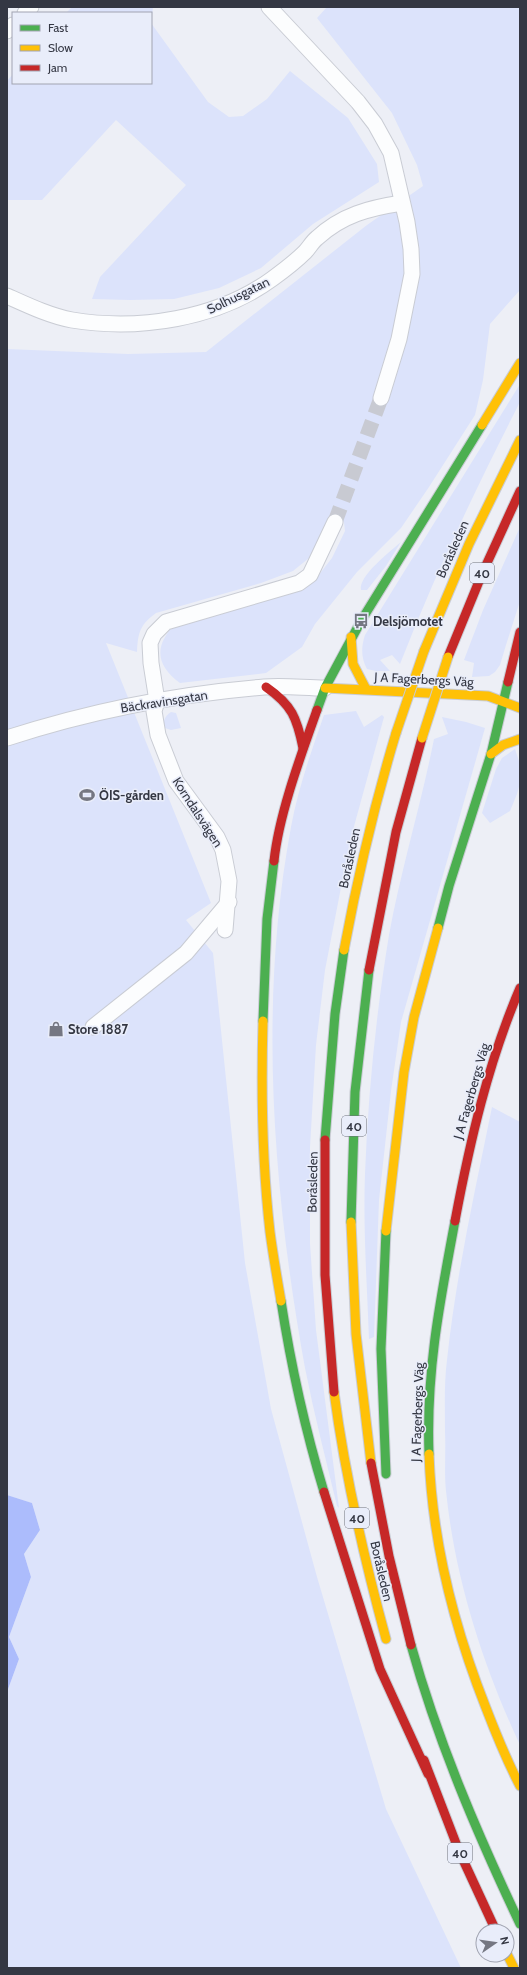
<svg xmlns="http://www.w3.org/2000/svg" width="527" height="1975" viewBox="0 0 527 1975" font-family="Cabin,sans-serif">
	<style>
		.green { fill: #dce3fb }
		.water { fill: #acbcfc }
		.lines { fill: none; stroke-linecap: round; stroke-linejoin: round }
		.street-tunnel { stroke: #c8cad2; stroke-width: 15; stroke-dasharray: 15 8; stroke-linecap: butt }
		.street-casing { stroke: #c9ccd4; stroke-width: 17 }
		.fast-casing { stroke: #c9ccd4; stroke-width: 11 }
		.slow-casing { stroke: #c9ccd4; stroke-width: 11 }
		.jam-casing { stroke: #c9ccd4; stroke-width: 11 }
		.street { stroke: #fcfdfe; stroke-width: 15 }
		.fast { stroke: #4caf50; stroke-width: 9 }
		.slow { stroke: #ffc107; stroke-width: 9 }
		.jam { stroke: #c62828; stroke-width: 9 }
		.slow-bridge-casing { stroke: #c9ccd4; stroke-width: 11; stroke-linecap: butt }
		.slow-bridge { stroke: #ffc107; stroke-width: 9 }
		.labels { text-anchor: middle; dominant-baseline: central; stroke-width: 3; stroke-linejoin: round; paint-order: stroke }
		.shield { fill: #e9edfa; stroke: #6a6e7a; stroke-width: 1 }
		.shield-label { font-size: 12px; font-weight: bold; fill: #343743 }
		.street-label { font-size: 13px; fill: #343743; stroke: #e9edfa }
		.poi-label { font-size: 13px; font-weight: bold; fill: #343743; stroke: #e9edfa; text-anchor: start }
	</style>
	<rect width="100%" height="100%" fill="#edeff6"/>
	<g class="green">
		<path d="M72,7H153L151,23L208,102L229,117L243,116L267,99L290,71L348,118L377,164L379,182L313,224L261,268L219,288L174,299L130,300L92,299L100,277L186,185L116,120L42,200H7V81L13,74V83H151V13H66Z"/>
		<path d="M327,7H520V290L490,324L483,380L475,415L429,487L401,528L357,572L315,624L302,647L266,673L180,683C156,665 154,647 174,625L293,593L314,581L332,558L345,531L344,522L334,516L328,521L309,558L293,571L261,583L156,613C140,625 138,632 137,652L106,643L211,903L186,920L213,953L245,1263L271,1409L317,1577L386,1809L461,1968H7V1692L19,1659L9,1637L31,1577L24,1554L40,1530L32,1503L7,1495V349L128,354L206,352L367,225L423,186L417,165L392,113L317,18Z"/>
		<path d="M520,384V402C476,488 435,574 400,664L392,655L380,660L390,671H376L367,669C361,658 361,647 365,635Z"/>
		<path d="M520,527V601L506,645L500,665L495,672L489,676L472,677L474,663L464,660L483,610Z"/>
		<path d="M401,542L386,566L367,590H361C358,576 391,551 401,542Z"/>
		<path d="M356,711L364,727L382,715L384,717L350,841L325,970L316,1045L310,1147V1244L316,1330L339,1508L337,1506C326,1460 314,1414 305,1368C273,1191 258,1005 291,827C298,789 311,752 324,715Z"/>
		<path d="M171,712L176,713L181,728L171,730L165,728C162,721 165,716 171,712Z"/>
		<path d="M442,717L466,722L485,728L401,1022L391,1091L379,1200L374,1337L369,1339C367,1284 363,1229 365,1174C368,1094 376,1014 389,935C401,869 421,805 434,739L448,734Z"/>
		<path d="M515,749L520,764V783L517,794L510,811L490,823L482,813L496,769L502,758Z"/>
		<path d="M492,1107L520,1122V1745C483,1666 455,1579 446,1491C444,1472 446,1451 445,1432C445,1408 444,1383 447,1360C456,1275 475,1191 492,1107Z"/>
	</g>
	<path class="water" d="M7,1495L32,1503L40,1530L24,1554L31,1577L9,1637L19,1659L7,1692Z"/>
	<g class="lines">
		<path class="street-tunnel" d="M335,522L381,398"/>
		<defs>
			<g id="street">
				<path d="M269,7L358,102L375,124L391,153L407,222L411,249L412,274L399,339L381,398"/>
				<path d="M25,13L31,7"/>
				<path d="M7,31L13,25"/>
				<path d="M7,296C27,305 50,316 72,320C139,331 217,319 272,279C283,271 295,262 305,252C309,248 312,242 317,238C342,215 369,208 402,203"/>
				<path d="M7,738C90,711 177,694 264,687C284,685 305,688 325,688"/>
				<path d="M225,930L229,881L223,850L217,837L176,781L158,735L154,711L157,701L151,663L150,643L154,634L166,622L299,583L310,575L335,522"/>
				<path d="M93,1027L186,953L229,902"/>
			</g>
			<g id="fast">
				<path d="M317,710L325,688L361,621L482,425"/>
				<path d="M438,928L449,886L491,754L508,682"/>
				<path d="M263,1021L267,919L274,861"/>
				<path d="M325,1140L335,1014L344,950"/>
				<path d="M351,1222L355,1092L369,970"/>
				<path d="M281,1301C291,1366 305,1429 324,1492"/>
				<path d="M429,1454C426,1371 440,1301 455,1221"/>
				<path d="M386,1474L381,1349L386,1231"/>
				<path d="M411,1645C438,1742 477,1833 520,1924"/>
			</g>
			<g id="slow">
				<path d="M482,425L520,363"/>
				<path d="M351,637L353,664L366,689"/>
				<path d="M424,651L469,544L520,440"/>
				<path d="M325,688L488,696L520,708"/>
				<path d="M491,754L503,745L520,739"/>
				<path d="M344,950C358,875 374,806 396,733"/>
				<path d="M263,1021C261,1091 262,1162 270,1232C273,1255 277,1278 281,1301"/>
				<path d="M351,1222L356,1334L371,1463"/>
				<path d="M386,1231L404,1072L414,1017L438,928"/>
				<path d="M334,1392C345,1476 364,1558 386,1639"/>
				<path d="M429,1454C432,1541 454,1627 486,1708C496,1734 507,1761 520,1786"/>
				<path d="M507,1954L514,1968"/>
			</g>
			<g id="jam">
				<path d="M448,657L482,574L520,491"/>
				<path d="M508,682L520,632"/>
				<path d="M266,687C292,705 297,718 303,748"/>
				<path d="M274,861C279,814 301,755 317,710"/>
				<path d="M369,970L396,832L422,738"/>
				<path d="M325,1140V1275L334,1392"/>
				<path d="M455,1221C470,1141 488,1063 520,988"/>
				<path d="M371,1463L389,1556L411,1645"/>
				<path d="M324,1492L380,1669L428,1774"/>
				<path d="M424,1760L459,1851L496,1931"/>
			</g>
		</defs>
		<use href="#street" class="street-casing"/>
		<use href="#fast" class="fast-casing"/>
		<use href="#slow" class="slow-casing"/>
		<use href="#jam" class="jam-casing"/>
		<use href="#street" class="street"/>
		<use href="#fast" class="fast"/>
		<use href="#slow" class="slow"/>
		<use href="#jam" class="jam"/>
		<defs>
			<g id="slow-bridge">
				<path d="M396,733L424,651"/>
				<path d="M422,738L448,657"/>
			</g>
		</defs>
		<use href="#slow-bridge" class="slow-bridge-casing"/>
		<use href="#slow-bridge" class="slow-bridge"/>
	</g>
	<defs>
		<symbol id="bus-bare" viewBox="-9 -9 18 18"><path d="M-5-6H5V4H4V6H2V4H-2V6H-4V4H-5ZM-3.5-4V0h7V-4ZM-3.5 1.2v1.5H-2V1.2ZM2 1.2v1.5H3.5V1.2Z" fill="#757782" stroke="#e9edfa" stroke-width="2.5" paint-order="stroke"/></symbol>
		<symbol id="stadium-bare" viewBox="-9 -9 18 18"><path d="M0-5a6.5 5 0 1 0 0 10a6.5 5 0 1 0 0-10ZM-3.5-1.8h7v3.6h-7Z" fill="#757782" stroke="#e9edfa" stroke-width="2.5" paint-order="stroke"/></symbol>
		<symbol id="shop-bare" viewBox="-9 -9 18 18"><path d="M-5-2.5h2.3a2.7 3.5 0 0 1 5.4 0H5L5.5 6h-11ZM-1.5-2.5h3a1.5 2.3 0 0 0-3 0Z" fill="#757782" stroke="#e9edfa" stroke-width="2.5" paint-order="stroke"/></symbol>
	</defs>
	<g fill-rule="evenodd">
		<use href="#bus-bare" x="350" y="610" width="22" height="22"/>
		<use href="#stadium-bare" x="76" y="784" width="22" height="22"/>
		<use href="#shop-bare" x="45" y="1018" width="22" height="22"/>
	</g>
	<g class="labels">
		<g class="shield">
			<rect x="470" y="563" width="24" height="20" rx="3"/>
			<rect x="342" y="1116" width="24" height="20" rx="3"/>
			<rect x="345" y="1508" width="24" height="20" rx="3"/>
			<rect x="448" y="1843" width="24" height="20" rx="3"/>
		</g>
		<g class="shield-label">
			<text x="482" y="573">40</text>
			<text x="354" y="1126">40</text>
			<text x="357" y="1518">40</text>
			<text x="460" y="1853">40</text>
		</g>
		<g class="street-label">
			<text transform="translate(238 295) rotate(-26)">Solhusgatan</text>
			<text transform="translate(452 549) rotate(-66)">Boråsleden</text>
			<text transform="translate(424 679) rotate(3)">J A Fagerbergs Väg</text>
			<text transform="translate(164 701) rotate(-9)">Bäckravinsgatan</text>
			<text transform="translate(198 812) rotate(57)">Korndalsvägen</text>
			<text transform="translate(349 858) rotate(-78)">Boråsleden</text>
			<text transform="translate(471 1091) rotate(-74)">J A Fagerbergs Väg</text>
			<text transform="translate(312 1182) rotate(-89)">Boråsleden</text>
			<text transform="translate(417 1412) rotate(-88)">J A Fagerbergs Väg</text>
			<text transform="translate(382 1571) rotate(77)">Boråsleden</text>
		</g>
		<g class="poi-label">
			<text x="373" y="621">Delsjömotet</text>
			<text x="99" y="795">ÖIS-gården</text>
			<text x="68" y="1029">Store 1887</text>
		</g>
	</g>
	<rect width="527" height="1975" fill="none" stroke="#343743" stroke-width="16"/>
	<rect x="12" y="12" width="140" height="72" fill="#e9edfa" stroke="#a1a4b1"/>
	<rect x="20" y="25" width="20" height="6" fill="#4caf50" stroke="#a1a4b1"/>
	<text x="48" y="32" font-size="12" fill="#343743">Fast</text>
	<rect x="20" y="45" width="20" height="6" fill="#ffc107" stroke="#a1a4b1"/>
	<text x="48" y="52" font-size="12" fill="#343743">Slow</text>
	<rect x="20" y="65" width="20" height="6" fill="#c62828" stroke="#a1a4b1"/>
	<text x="48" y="72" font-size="12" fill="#343743">Jam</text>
	<g transform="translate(495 1943) rotate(77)"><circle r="19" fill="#e9edfa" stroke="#a1a4b1"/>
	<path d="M0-3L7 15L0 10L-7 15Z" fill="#757782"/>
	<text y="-6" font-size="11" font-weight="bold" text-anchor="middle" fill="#343743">N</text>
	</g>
</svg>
